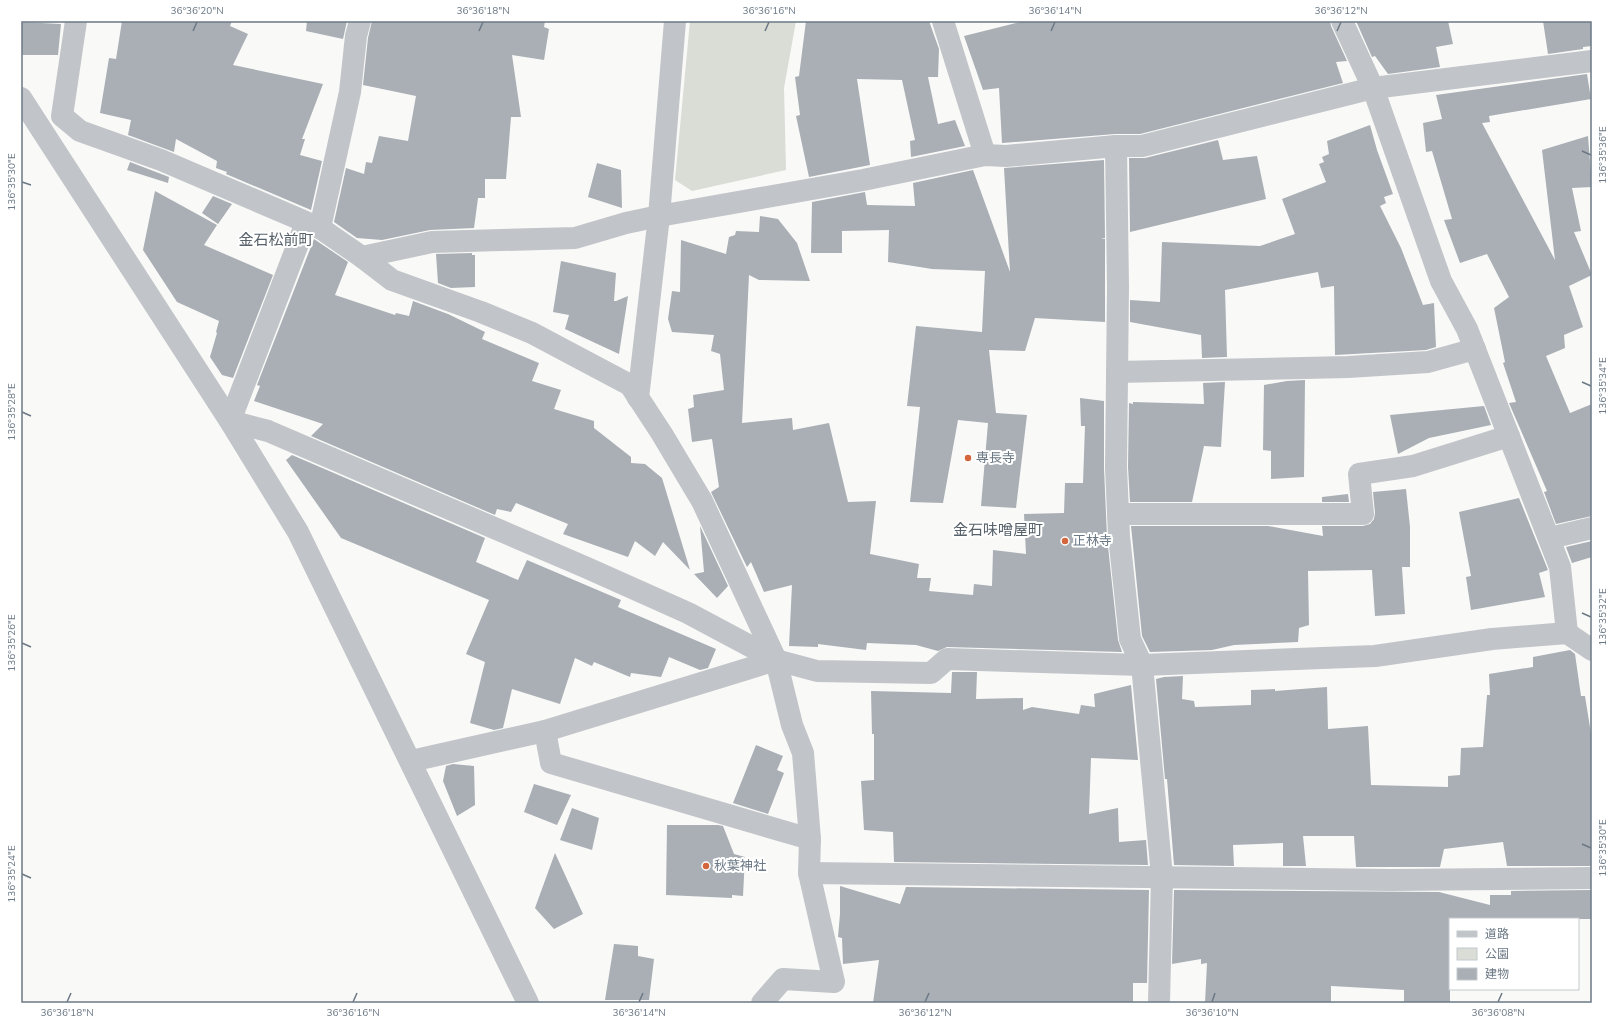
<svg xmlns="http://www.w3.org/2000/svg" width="1613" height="1024" viewBox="0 0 1613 1024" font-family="'Nunito Sans','Noto Sans JP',sans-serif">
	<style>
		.green { fill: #d9ddd6 }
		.building { fill: #a9afb5 }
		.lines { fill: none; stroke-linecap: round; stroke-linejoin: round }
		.minor { stroke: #c1c4c8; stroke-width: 22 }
		.tertiary { stroke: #c1c4c8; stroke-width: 22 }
		.ticks { fill: none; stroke: #6b7885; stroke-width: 1.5 }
		.poi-dot { fill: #d3663d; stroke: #fff; stroke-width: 1.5 }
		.labels { text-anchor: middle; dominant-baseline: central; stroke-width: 4; stroke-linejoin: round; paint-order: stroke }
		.poi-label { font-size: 13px; fill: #6b7885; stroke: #fff; text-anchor: start }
		.quarter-label { font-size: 15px; fill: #58626b; stroke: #fff }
		.neatline { fill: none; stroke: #6b7885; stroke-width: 1.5 }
		.ticks-label { font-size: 10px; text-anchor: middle; fill: #6b7885 }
	</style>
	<rect width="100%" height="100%" fill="#f9f9f7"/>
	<path class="green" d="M690,21H796L784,88L786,170L692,191L675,180Z"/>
	<g class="building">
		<path d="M122,21H232L230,26L248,34L233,65L323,84L302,139H305L300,155L322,161L311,210L226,174L227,172L216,168L217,161L176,139L174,152L128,135L131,120L100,113L109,58L116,59Z"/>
		<path d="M307,21H347L343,39L306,31Z"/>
		<path d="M372,21H545L544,27L549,29L544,60L512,55L521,117H511L506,179H485V198H478L474,228L430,230L382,240L357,238L334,222L346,168L364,174L366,162L372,163L379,136L408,141L416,96L363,85L368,38Z"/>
		<path d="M806,21H929L939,49L938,77H928L938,124L955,120L965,146L911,157L910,141L915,140L902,80L857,79L870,165L809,177L796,116L800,115L795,77L799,76Z"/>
		<path d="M1024,21H1330L1331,26L1347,61L1336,62L1343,83L1140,134H1115L1002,143L999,88L983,90L964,36Z"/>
		<path d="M1356,21H1448L1453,44L1436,47L1440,67L1388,74L1375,56L1372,57Z"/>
		<path d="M1543,21H1592V46L1583,47V49L1548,54Z"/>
		<path d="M21,22L61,24L58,55H21Z"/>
		<path d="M1587,74L1591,99L1489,116L1490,122L1482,123L1555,260L1542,150L1588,136L1592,187L1572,188L1581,231L1574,232L1592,275L1569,286L1583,327L1564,335L1565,348L1546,356L1570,413L1592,404V516L1556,524L1544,492L1547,491L1509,403L1516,402L1503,363L1505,362L1494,308L1509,297L1487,254L1460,263L1444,220L1452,219L1432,151L1426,152L1423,123L1442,119L1436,95Z"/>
		<path d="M1370,125L1377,150L1393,194L1384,197L1386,203L1380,206L1401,248L1423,305L1434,303L1436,347L1426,350L1335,355L1334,286L1321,288L1318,272L1225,290L1227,357L1202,358L1201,335L1130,322V300L1160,302L1162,242L1260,246L1295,234L1282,199L1326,182L1319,164L1324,162L1322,157L1329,154L1327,141Z"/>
		<path d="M1218,140L1223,160L1257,156L1266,199L1130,232L1129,158H1145Z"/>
		<path d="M1104,160L1105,238L1101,239H1105V322L1035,318L1025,351L989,350L996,413L1027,415L1016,508L981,506L988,423L958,420L943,503L910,502L920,407L907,406L916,326L982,332L985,271L932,269L888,262L889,230L842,231V253H811L812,202L865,192L867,205L915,206L913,183L973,170L1010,272L1004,168Z"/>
		<path d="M130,162L169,177L168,183L127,170Z"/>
		<path d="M597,163L621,170L622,208L588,197Z"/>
		<path d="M155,191L217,225L204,245L273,275L233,378L222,375L210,357L217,333L216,332L219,321L177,302L143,250Z"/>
		<path d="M213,196L232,204L218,224L202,213Z"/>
		<path d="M760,216L778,219L797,243L810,281L759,280L749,275L742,423L792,418L793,430L829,423L848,502L876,501L870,554L919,564L917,578H931L929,591L973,595L974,584L992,586L993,550L1026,554L1024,514L1064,513L1065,483H1083L1085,426H1081L1080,398L1104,401V468L1107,537L1118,640L1122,652L947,647L938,651L916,645L867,643L866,650L818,644V647L789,646L792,585L764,592L751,562L747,567L711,492L719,487L712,439L692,442L688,409L694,407L693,395L724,390L720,354L711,351L714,335L672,332L668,319L672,291L680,292L681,240L726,254L729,237L735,235L736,231L759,232Z"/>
		<path d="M314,239L348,262L335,295L395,315L396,313L409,316L413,301L448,314L485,332L482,339L539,363L532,381L561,390L554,409L594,421V428L631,457V463L645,464L662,478L690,570L663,542L655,556L635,541L628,557L563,534L568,524L516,503L511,512L497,509L495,515L311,436L323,424L254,401L260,386L257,385Z"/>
		<path d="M472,253V255H475V287L451,288L438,283L436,254Z"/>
		<path d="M561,261L616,273L614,301H616L628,296L619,354L565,329L569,315L553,312Z"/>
		<path d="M1305,380L1304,477L1271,479V451L1263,450L1264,385L1287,381Z"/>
		<path d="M1225,382L1221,447L1204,446L1192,502H1130L1128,467L1129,403L1133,404V402L1204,404L1203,383Z"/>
		<path d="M1484,406L1491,425L1429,438L1398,454L1390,415Z"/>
		<path d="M292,455L485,538L476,562L518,580L527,560L621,600L618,607L716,649L708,668L700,670L669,657L661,677L631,673L630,677L594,662L592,666L575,658L560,704L512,689L503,728L494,730L470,723L485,662L466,654L489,600L341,538L286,460Z"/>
		<path d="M1406,489L1410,527V567H1402L1405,614L1375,616L1372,570L1308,571L1309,625L1299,628L1298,642L1234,645L1212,650L1150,652L1142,636L1131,526H1268L1323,536L1322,526H1363L1370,524L1374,519L1375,513L1373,492Z"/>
		<path d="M1348,494L1349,502H1322V497Z"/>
		<path d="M1519,498L1548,570L1539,573L1545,597L1471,610L1466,577L1471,576L1459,512Z"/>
		<path d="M700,526L728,586L717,598L694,574L704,572Z"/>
		<path d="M1592,541V557L1572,563L1566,547Z"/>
		<path d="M1570,650L1575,654L1581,696H1585L1592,740V866H1507L1503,842L1444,849L1440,867H1356L1354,836H1303L1306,866H1283V843L1233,845L1234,866L1174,865L1167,779H1165L1156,679L1164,677L1183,676L1182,699L1194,701L1195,707L1251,705V690L1275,689V691L1327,687L1328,729L1368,726L1371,785L1448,787V776L1460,775L1461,748L1483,747L1487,695H1490L1489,674L1533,667V657Z"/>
		<path d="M952,672H977L976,699L1023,698V710L1032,707L1079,714L1081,705L1095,707L1094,694L1131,685L1138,760L1091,758L1089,814L1118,808L1119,842L1146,840L1148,865L894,862L893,832L864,830L861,781L874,780V734H872L871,691L951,693Z"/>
		<path d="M756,745L783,756L777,770L784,773L768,814L733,803Z"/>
		<path d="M453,764L474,766L475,805L457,816L443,781L446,766Z"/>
		<path d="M534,784L571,795L557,825L524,812Z"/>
		<path d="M572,808L599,818L592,850L560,840Z"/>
		<path d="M667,825H718L723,826L734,854L745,857L743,896L732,895V898L666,895Z"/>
		<path d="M555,853L583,914L554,929L535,908Z"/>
		<path d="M840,886L900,904L906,887L1149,890L1147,983H1133V1003H873L879,960L843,964L842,938L838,937L840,914Z"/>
		<path d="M1174,890L1439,892L1490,905V895H1511V891L1592,890V919H1450V1003H1404V990L1331,986V1003H1205L1207,963L1201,964V959L1172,964Z"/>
		<path d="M614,944L638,946V956L654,959L649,1000H605Z"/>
	</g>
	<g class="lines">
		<g class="minor">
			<path d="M76,21L62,116L80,131L161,160L320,228L362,257L392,280L481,312L532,333L630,385L662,434L702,501L776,660L792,725L803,753L810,839L809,873L834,982L783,979L762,1003"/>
			<path d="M943,21L985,155"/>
			<path d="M1116,146L1118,287L1116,467L1119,536L1130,639L1142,665L1162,876L1159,1003"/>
			<path d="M306,223L230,421L268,431L585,567L688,613L776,660L817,671L931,673L947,659L1142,665L1375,656L1492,639L1567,633L1592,650"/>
			<path d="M320,228L350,92L356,36L360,21"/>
			<path d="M362,257L432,242L575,238L626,223L659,216L863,180L985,155L1006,156L1116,146H1142L1373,88L1592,61"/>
			<path d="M1117,372L1348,367L1428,362L1475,349"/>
			<path d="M638,398L659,216L675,21"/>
			<path d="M1118,514H1363L1359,474L1413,466L1509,436"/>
			<path d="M1550,538L1592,528"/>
			<path d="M545,731L551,763L810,839"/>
			<path d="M411,761L545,731L776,660"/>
			<path d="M809,873L1392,880L1592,878"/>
		</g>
		<g class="tertiary">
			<path d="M1342,21L1373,88L1441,281L1467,329L1560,567L1567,633"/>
			<path d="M21,98L230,421L298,532L528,1003"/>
		</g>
	</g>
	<path class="ticks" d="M193,31L197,22M479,31L483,22M765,31L769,22M1051,31L1055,22M1337,31L1341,22M1582,151L1591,155M22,182L31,185M1582,382L1591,386M22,412L31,416M1582,613L1591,617M22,643L31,647M1582,844L1591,848M22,874L31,878M67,1002L71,993M353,1002L357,993M639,1002L643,993M925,1002L929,993M1212,1002L1215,993M1498,1002L1502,993"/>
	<g class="poi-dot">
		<circle cx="968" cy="458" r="4"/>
		<circle cx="1065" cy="541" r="4"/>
		<circle cx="706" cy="866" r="4"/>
	</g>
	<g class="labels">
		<g class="poi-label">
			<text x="976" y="458">専長寺</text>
			<text x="1073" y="541">正林寺</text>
			<text x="714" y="866">秋葉神社</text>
		</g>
		<g class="quarter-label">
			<text x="276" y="240">金石松前町</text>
			<text x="998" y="530">金石味噌屋町</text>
		</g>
	</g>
	<rect width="1613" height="1024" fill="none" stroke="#ffffff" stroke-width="44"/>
	<rect x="1449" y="918" width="130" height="72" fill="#ffffff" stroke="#c4c9ce"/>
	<rect x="1457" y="931" width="20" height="6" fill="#c1c4c8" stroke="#c4c9ce"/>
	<text x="1485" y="938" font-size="12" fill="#6b7885">道路</text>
	<rect x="1457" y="948" width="20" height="12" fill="#d9ddd6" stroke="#c4c9ce"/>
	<text x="1485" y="958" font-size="12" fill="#6b7885">公園</text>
	<rect x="1457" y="968" width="20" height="12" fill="#a9afb5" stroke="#c4c9ce"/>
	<text x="1485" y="978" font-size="12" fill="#6b7885">建物</text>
	<rect x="22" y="22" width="1569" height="980" class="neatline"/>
	<g class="ticks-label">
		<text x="197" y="14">36°36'20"N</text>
		<text x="483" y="14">36°36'18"N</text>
		<text x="769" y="14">36°36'16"N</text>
		<text x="1055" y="14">36°36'14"N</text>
		<text x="1341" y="14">36°36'12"N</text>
		<text transform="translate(1602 155) rotate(-90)" y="4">136°35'36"E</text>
		<text transform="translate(11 182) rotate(-90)" y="4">136°35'30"E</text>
		<text transform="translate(1602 386) rotate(-90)" y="4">136°35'34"E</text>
		<text transform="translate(11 412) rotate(-90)" y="4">136°35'28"E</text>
		<text transform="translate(1602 617) rotate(-90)" y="4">136°35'32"E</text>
		<text transform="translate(11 643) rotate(-90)" y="4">136°35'26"E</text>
		<text transform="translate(1602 848) rotate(-90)" y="4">136°35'30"E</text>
		<text transform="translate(11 874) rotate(-90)" y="4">136°35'24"E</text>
		<text x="67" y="1016">36°36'18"N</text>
		<text x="353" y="1016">36°36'16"N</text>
		<text x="639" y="1016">36°36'14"N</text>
		<text x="925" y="1016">36°36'12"N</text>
		<text x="1212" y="1016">36°36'10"N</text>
		<text x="1498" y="1016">36°36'08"N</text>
	</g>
</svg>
